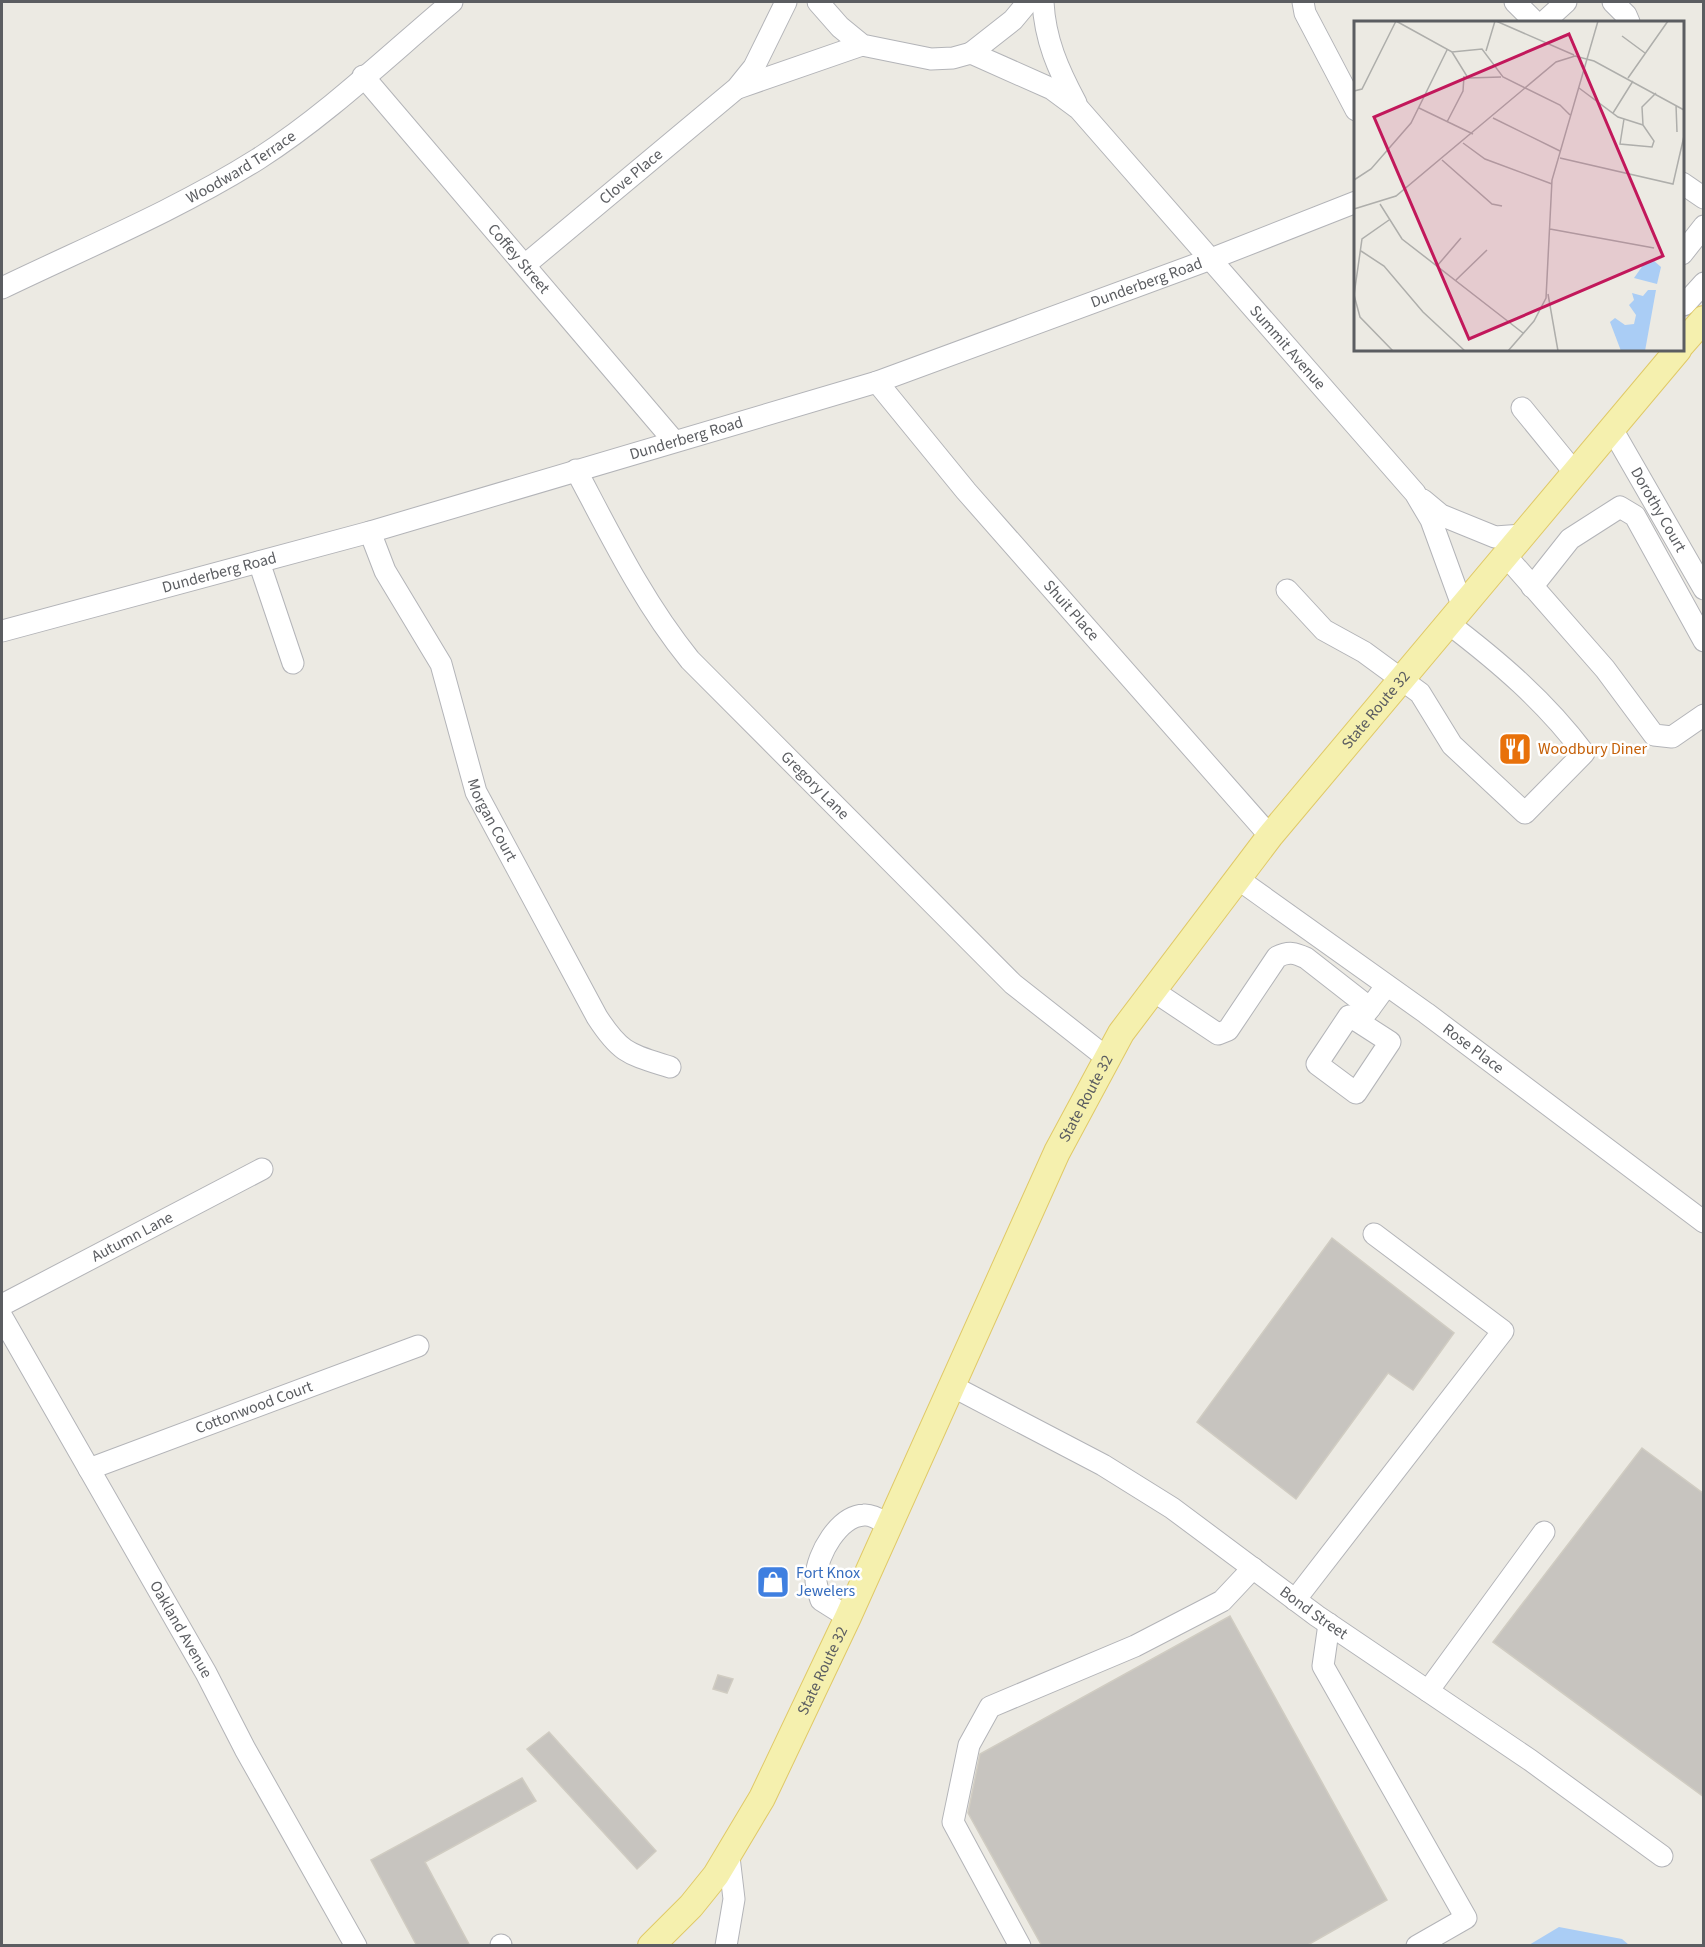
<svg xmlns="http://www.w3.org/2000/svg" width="1705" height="1947" viewBox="0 0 1705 1947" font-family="'Source Sans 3',sans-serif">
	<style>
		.water { fill: #aacdf5 }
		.building { fill: #c7c4bf; stroke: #d0ccc2; stroke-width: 1.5 }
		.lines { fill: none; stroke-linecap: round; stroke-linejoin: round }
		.minor-casing { stroke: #b3b4b8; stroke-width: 23 }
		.major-casing { stroke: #e0c967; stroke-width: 28 }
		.minor { stroke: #fff; stroke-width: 21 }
		.major { stroke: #f5f0ae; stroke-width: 26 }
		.labels { text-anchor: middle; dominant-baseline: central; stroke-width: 5; stroke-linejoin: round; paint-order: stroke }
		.street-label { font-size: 16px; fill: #5b5d61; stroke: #fff }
		.food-label { font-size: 16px; fill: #c56008; stroke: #fff; text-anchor: start }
		.shop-label { font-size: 16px; fill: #366cbe; stroke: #fff; text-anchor: start }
		.inset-road { fill: none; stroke: #aeaeab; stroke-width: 1.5 }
		.view { fill: #c2185b; fill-opacity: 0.15; stroke: #c2185b; stroke-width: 3 }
		.inset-edge { fill: none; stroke: #5b5d61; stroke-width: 3 }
	</style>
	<rect width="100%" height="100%" fill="#eceae3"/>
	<path class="water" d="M1559,1927L1622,1939L1629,1945H1529Z"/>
	<g class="building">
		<path d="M1332,1238L1454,1333L1413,1390L1388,1373L1296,1499L1197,1422Z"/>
		<path d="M1642,1448L1704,1494V1797L1493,1642Z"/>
		<path d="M1230,1616L1387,1900L1306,1946H1042L968,1813L980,1754Z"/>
		<path d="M718,1675L733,1679L727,1693L713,1689Z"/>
		<path d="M549,1732L656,1851L637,1869L527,1749Z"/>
		<path d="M522,1778L536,1801L425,1862L470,1946H417L371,1860Z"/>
	</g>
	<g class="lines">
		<defs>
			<g id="minor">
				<path id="s1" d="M818,2L840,27L862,45L931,59L953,58L971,53L1052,89L1079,109L1415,493L1431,520L1462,605"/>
				<path d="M1043,2C1045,40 1058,69 1076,103"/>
				<path d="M1303,2L1305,13L1356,110"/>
				<path d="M1515,2L1535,22"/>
				<path d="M1613,2L1626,15L1629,22"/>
				<path d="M1544,22L1566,2"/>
				<path d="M971,53L1013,20L1028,2"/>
				<path id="s2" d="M363,76L674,441"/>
				<path d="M738,88L862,45"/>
				<path d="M1682,183L1704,198"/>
				<path d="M1682,254L1704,226"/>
				<path id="s3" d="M525,265L737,88L754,67L786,2"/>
				<path id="s4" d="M2,288C87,247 177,210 258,159C327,115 389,55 452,2"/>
				<path d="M1684,305L1704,283"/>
				<path id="s5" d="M877,382L966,491L1270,836"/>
				<path d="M1522,408L1575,473"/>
				<path id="s6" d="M1612,429L1704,589"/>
				<path id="s7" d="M576,470C611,536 643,602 690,660L1013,984L1107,1058"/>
				<path d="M1423,500L1441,515L1495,537L1523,535"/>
				<path id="s8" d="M370,532L385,571L441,664L476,792L597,1017C621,1054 629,1054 670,1067"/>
				<path d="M1506,556L1605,669L1654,735L1672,737L1704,715"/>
				<path d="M259,562L293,663"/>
				<path d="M1532,587L1570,539L1620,507L1635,516L1704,641"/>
				<path d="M1287,590L1324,630L1364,652L1420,693L1452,745L1525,813L1584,753C1545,701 1499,662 1448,623"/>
				<path id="s9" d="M2,631L370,532L877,382L1211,259L1356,202"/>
				<path id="s10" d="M1238,879L1426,1013L1704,1222"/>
				<path d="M1152,990L1218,1034L1228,1030L1277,957C1289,951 1295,953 1306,958L1370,1008L1386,986"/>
				<path d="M1359,1022L1390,1042L1356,1093L1317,1064L1349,1016L1359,1022L1370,1008"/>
				<path id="s11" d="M2,1305L262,1169"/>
				<path id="s12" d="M2,1317L206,1673L245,1749L356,1946"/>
				<path id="s13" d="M952,1386L1103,1465L1172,1508L1317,1616L1530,1760L1662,1856"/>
				<path id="s14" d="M89,1469L418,1346"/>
				<path d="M1295,1600L1503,1331L1374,1234"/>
				<path d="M848,1617L821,1600C819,1593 815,1584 816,1577C817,1554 839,1516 864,1515C872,1514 883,1522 890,1525"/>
				<path d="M1329,1624L1323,1666L1466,1918L1417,1946"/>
				<path d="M1428,1691L1544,1532"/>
				<path d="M501,1946V1945"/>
				<path d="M726,1946L734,1899L729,1857"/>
				<path d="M1020,1946L953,1822L969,1745L990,1707L1135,1646L1222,1601L1253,1568"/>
			</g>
			<g id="major">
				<path d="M1682,344L1704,319"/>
				<path id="s15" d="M651,1946L691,1906L716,1875L762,1798L848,1617L1057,1152L1121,1033L1270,836L1678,350"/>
			</g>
		</defs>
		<use href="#minor" class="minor-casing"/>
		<use href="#major" class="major-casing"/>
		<use href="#minor" class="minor"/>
		<use href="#major" class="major"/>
	</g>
	<defs>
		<symbol id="restaurant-square" viewBox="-11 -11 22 22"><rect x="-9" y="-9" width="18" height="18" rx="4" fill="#e8710a" stroke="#fff"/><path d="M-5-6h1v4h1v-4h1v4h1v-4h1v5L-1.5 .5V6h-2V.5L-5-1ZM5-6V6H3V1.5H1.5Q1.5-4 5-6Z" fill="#fff"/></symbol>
		<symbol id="shop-square" viewBox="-11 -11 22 22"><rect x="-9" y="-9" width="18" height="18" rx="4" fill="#3f7fe0" stroke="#fff"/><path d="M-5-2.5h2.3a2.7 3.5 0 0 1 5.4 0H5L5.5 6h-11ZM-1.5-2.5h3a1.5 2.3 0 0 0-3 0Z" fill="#fff"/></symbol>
	</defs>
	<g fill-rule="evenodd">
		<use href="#restaurant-square" x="1496" y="730" width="38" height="38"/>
		<use href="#shop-square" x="754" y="1563" width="38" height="38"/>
	</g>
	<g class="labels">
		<g class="street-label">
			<text stroke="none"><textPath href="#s4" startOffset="268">Woodward Terrace</textPath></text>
			<text stroke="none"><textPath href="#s3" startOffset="138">Clove Place</textPath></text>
			<text stroke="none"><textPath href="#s2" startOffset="240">Coffey Street</textPath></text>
			<text stroke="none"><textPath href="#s9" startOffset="1197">Dunderberg Road</textPath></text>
			<text stroke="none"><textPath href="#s1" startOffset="612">Summit Avenue</textPath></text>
			<text stroke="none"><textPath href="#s9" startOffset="711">Dunderberg Road</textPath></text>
			<text stroke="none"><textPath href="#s6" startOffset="93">Dorothy Court</textPath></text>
			<text stroke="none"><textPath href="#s9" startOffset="225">Dunderberg Road</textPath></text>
			<text stroke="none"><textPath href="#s5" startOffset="300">Shuit Place</textPath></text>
			<text stroke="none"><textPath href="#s15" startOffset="1443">State Route 32</textPath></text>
			<text stroke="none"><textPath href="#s7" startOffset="399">Gregory Lane</textPath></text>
			<text stroke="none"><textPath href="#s8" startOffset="315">Morgan Court</textPath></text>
			<text stroke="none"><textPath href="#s10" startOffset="290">Rose Place</textPath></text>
			<text stroke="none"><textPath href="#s15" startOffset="957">State Route 32</textPath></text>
			<text stroke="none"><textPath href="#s11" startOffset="147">Autumn Lane</textPath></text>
			<text stroke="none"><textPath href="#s14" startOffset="176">Cottonwood Court</textPath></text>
			<text stroke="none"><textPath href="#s13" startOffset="428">Bond Street</textPath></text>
			<text stroke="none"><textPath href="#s12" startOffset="360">Oakland Avenue</textPath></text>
			<text stroke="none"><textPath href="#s15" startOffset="327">State Route 32</textPath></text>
		</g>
		<g class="food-label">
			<text x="1538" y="749">Woodbury Diner</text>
		</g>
		<g class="shop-label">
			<text x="796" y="1573">Fort Knox<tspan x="796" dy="18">Jewelers</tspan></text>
		</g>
	</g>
	<g transform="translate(1354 21)">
		<rect width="330" height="330" fill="#eceae3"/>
		<path d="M299,239L307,246L303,263L280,257L292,240ZM294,269H302L291,330H267L256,301L261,297L271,304L280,303L282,294L275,284L280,279L278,272L289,275Z" fill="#aacdf5"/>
		<path class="inset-road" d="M42,0L98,31L128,28L149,56L206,84L216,94M142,0L220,34M268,15L291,32M132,30L141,0M98,31L114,57L147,56M274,57L314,0M225,67L264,96L289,104M0,70L8,68L42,0M322,84L323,111M65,87L119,113M259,92L279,60M139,97L206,130M270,98L266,123L298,126L300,120L289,104M93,101L109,70L110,55M289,104L288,86L302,72M109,122L131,138L198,163M206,137L319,163L330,115M88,139L138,183L148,185M0,159L17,148L57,102L93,29M26,183L48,218L169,312M0,188L42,175L202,41L221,35L240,40L330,89M35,199L8,218L0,274L6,296L39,330M196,208L300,227M7,230L30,245L69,291L111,330M83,245L107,217M102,259L133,229M194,273L204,330M154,330L180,300L192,277L198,159L244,0"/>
		<path class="view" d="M215,13L309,235L115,318L20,96Z"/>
		<rect width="330" height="330" class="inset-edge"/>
	</g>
	<rect width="1705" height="1947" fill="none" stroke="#5b5d61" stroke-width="6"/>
</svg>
